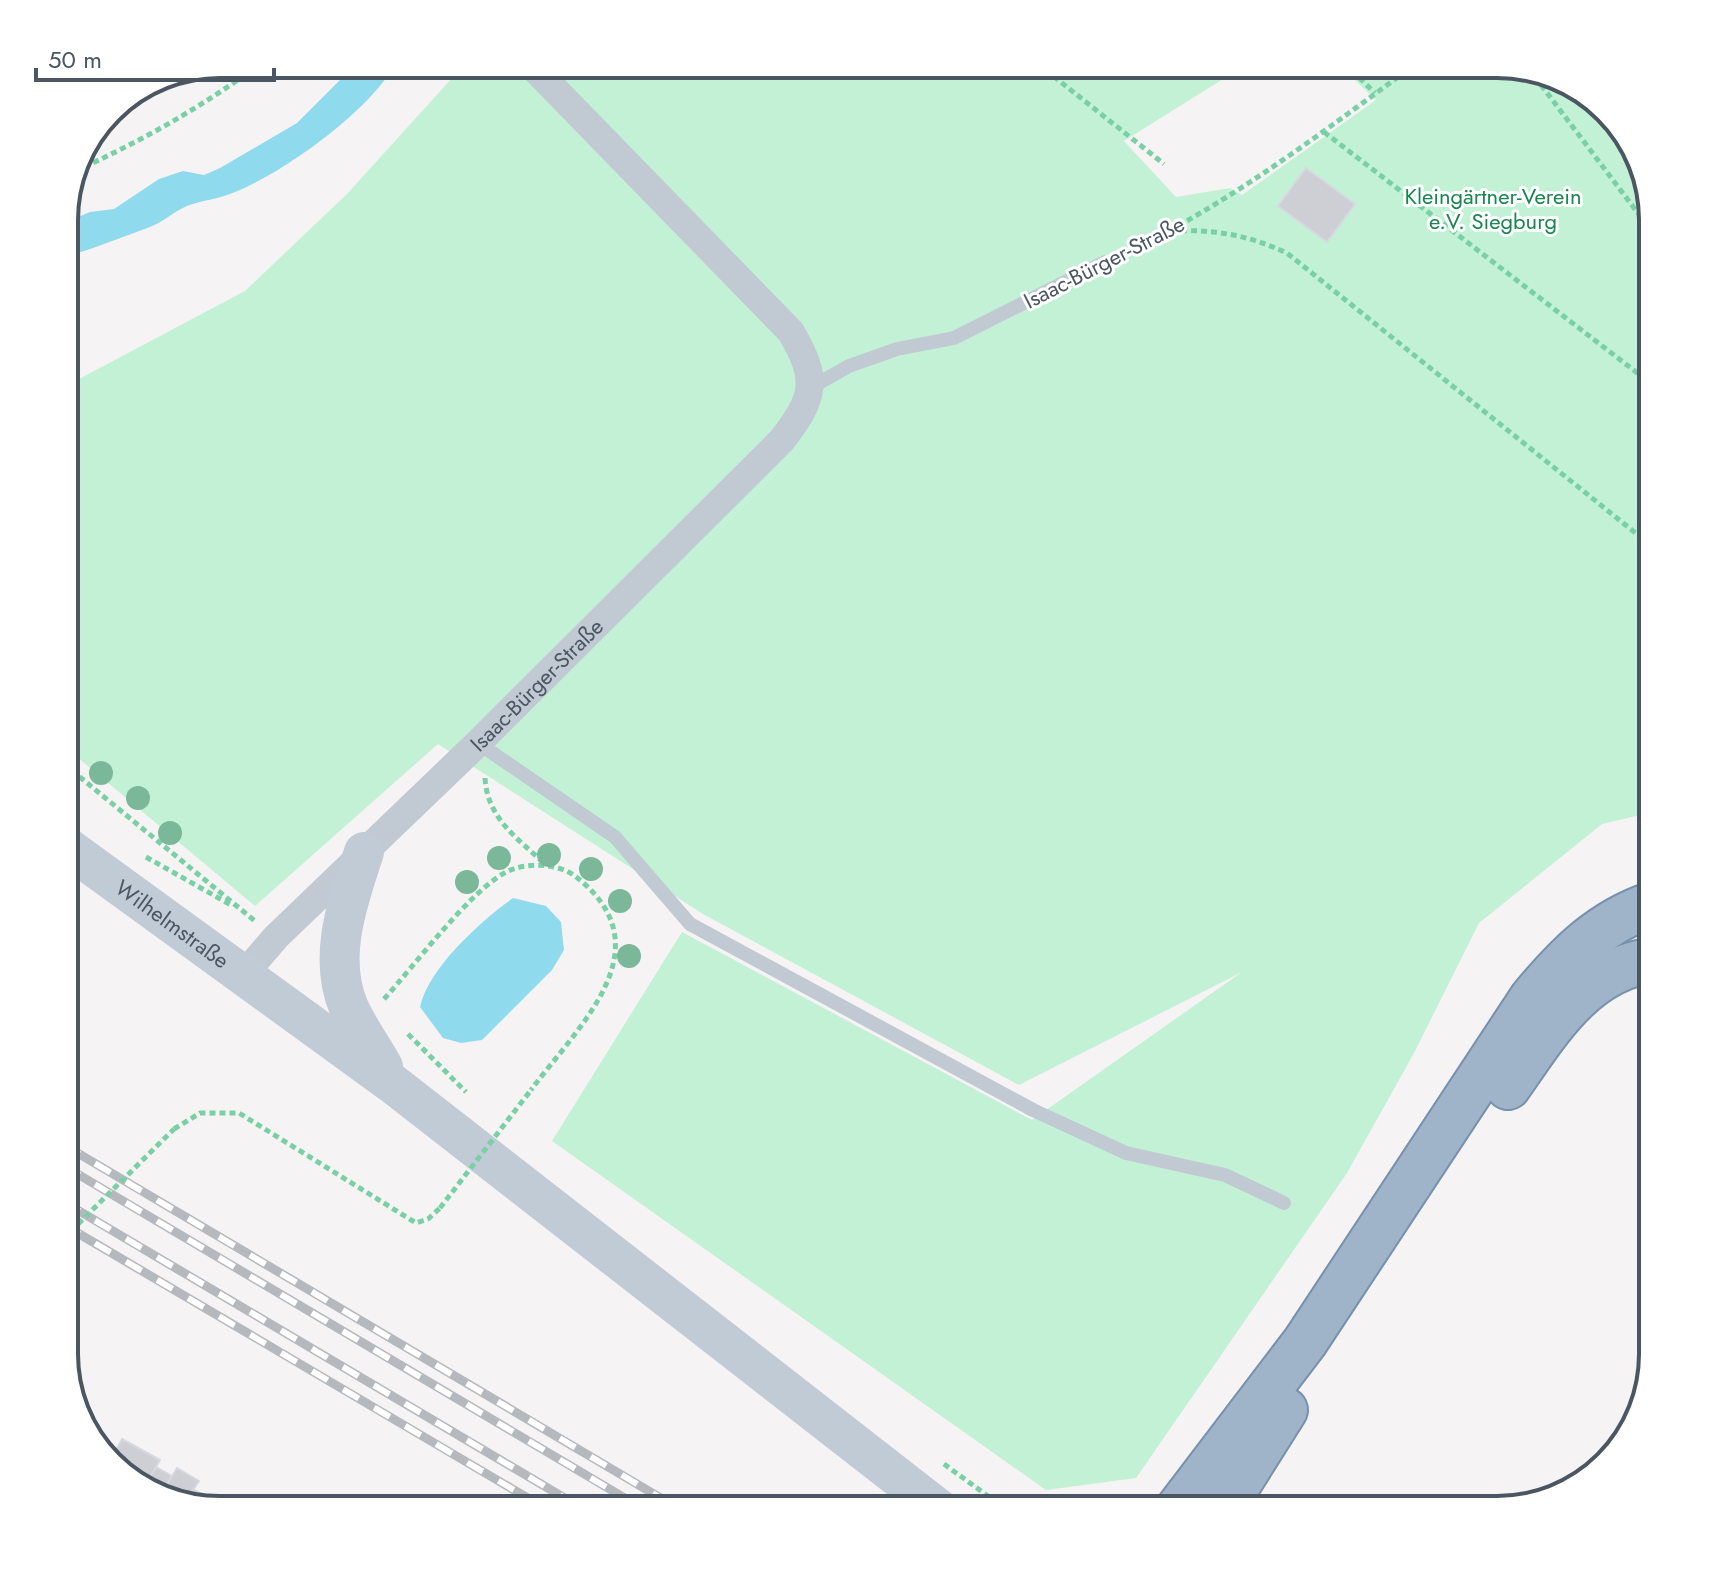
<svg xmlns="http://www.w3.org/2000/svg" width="1717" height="1574" viewBox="0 0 1717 1574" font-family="Jost,sans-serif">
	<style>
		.green { fill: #c3f1d5 }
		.water { fill: #90daee }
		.building { fill: #cdcfd5; stroke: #d7d9de; stroke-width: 2 }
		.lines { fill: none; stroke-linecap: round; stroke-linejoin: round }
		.trunk-casing { stroke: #7690ad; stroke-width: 48 }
		.path { stroke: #7ad0a6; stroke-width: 5; stroke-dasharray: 6 4; stroke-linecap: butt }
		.service { stroke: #c1cad2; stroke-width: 14 }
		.minor { stroke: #c1cad2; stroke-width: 28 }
		.secondary { stroke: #c1cbd6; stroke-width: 40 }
		.trunk { stroke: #9fb4c9; stroke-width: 44 }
		.rail-casing { stroke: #b5b8bd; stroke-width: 9 }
		.rail { stroke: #fff; stroke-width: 6; stroke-dasharray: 18; stroke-linecap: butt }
		.path-bridge { stroke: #7ad0a6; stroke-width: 5; stroke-dasharray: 6 4; stroke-linecap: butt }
		.tree { fill: #7bb799 }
		.labels { text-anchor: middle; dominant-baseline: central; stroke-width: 6; stroke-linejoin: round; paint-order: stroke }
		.park-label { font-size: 22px; fill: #17864f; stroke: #fff }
		.street-label { font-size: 22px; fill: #4a5661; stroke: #fff }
		.rim { fill: none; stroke: #4a5661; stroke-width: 4 }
	</style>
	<rect width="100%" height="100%" fill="#f5f3f3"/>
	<path class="green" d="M511,64H1247L1124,141L1176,197L1230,188L1242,195L1376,100L1338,64H1507L1557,76L1608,110L1653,210V812L1602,824L1479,923L1414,1053L1347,1173L1136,1478L1046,1490L552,1141L682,932L1032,1120L1242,972L1019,1085L703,914L438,744L255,906L64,746V387L245,291L347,194L453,77Z"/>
	<g class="water">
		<path d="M356,64H395C370,111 283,173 235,192C220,199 202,200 187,206C174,211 164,222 150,227C122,237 94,249 64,257V223L90,212L114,209L159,179L183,171L204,175L220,168L297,123Z"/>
		<path d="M513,898L546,906L561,922L564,950L552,970L482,1040L461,1043L443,1038L420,1007C428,968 482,920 513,898Z"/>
	</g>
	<g class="building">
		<path d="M1306,168L1355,204L1327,242L1278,206Z"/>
		<path d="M122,1439L160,1460L144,1488L109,1464Z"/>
		<path d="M156,1467L172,1476L159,1498L144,1488Z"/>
		<path d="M177,1468L199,1481L184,1503L159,1498Z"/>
		<path d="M193,1489L230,1510L184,1503Z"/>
	</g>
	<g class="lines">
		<defs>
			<g id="trunk">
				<path d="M1508,1087C1545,1035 1582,969 1653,960"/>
				<path d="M1177,1510L1305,1342L1532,998C1567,956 1600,922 1653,904"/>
				<path d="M1222,1510L1285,1410"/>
			</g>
		</defs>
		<use href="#trunk" class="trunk-casing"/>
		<g class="path">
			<path d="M1038,64L1164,164"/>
			<path d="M1345,64L1375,93"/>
			<path d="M1529,69L1653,233"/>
			<path d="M1324,132L1653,385"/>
			<path d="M75,171C140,142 202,107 260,64"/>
			<path d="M1171,231C1215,229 1247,235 1287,253L1653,547"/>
			<path d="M1125,253C1230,204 1322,132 1416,64"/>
			<path d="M64,764L255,921"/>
			<path d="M485,778C487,818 518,839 545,864"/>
			<path d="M64,802L78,811"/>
			<path d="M146,857L231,905"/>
			<path d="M384,999C415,965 469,892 506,872C525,862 558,863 575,876C667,947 580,1024 531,1090"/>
			<path d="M408,1034L466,1092"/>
			<path d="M174,1129L200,1113H239L416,1223L428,1219L440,1208"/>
			<path d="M944,1464L1007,1510"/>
		</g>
		<g class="service">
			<path d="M812,387L849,366L897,349L954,338L1105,262"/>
			<path d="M478,743L615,837L690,924L1033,1110L1126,1153L1225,1175L1284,1203"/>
		</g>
		<path class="minor" id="s1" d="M245,973L276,937L478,743L782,440C815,397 819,380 791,332L530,64"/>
		<g class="secondary">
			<path id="s2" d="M64,845L393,1084L940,1510"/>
			<path d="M364,852C348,901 327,957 349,1008C358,1028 372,1047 383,1067"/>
		</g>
		<use href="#trunk" class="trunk"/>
		<defs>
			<g id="rail">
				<path d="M64,1145L681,1510"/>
				<path d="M64,1166L645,1510"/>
				<path d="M64,1202L585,1510"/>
				<path d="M64,1225L548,1510"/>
			</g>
		</defs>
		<use href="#rail" class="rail-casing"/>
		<use href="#rail" class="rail"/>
		<g class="path-bridge">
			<path d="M440,1208L531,1090"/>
			<path d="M64,1238L174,1129"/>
		</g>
	</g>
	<g class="tree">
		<circle cx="101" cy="773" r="12"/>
		<circle cx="138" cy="798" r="12"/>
		<circle cx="170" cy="833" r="12"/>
		<circle cx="549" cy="855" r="12"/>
		<circle cx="499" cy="858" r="12"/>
		<circle cx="591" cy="869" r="12"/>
		<circle cx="467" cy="882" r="12"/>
		<circle cx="620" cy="901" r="12"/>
		<circle cx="629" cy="956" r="12"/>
	</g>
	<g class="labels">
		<g class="park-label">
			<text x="1493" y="196">Kleingärtner-Verein<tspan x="1493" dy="25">e.V. Siegburg</tspan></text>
		</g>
		<g class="street-label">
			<text transform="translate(1104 262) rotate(-27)">Isaac-Bürger-Straße</text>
			<text stroke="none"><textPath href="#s1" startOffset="410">Isaac-Bürger-Straße</textPath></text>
			<text stroke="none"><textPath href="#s2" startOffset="134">Wilhelmstraße</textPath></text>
		</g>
	</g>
	<path d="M0 0H1717V1574H0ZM220 78H1497A142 142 0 0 1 1639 220V1354A142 142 0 0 1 1497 1496H220A142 142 0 0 1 78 1354V220A142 142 0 0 1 220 78Z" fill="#fff" fill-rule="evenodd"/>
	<path class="rim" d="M220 78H1497A142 142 0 0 1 1639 220V1354A142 142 0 0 1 1497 1496H220A142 142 0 0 1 78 1354V220A142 142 0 0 1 220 78Z"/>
	<path d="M36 68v12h238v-12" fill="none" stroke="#4a5661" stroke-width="4"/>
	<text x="48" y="68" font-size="24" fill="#4a5661" stroke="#ffffff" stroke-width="6" paint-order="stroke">50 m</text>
</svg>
